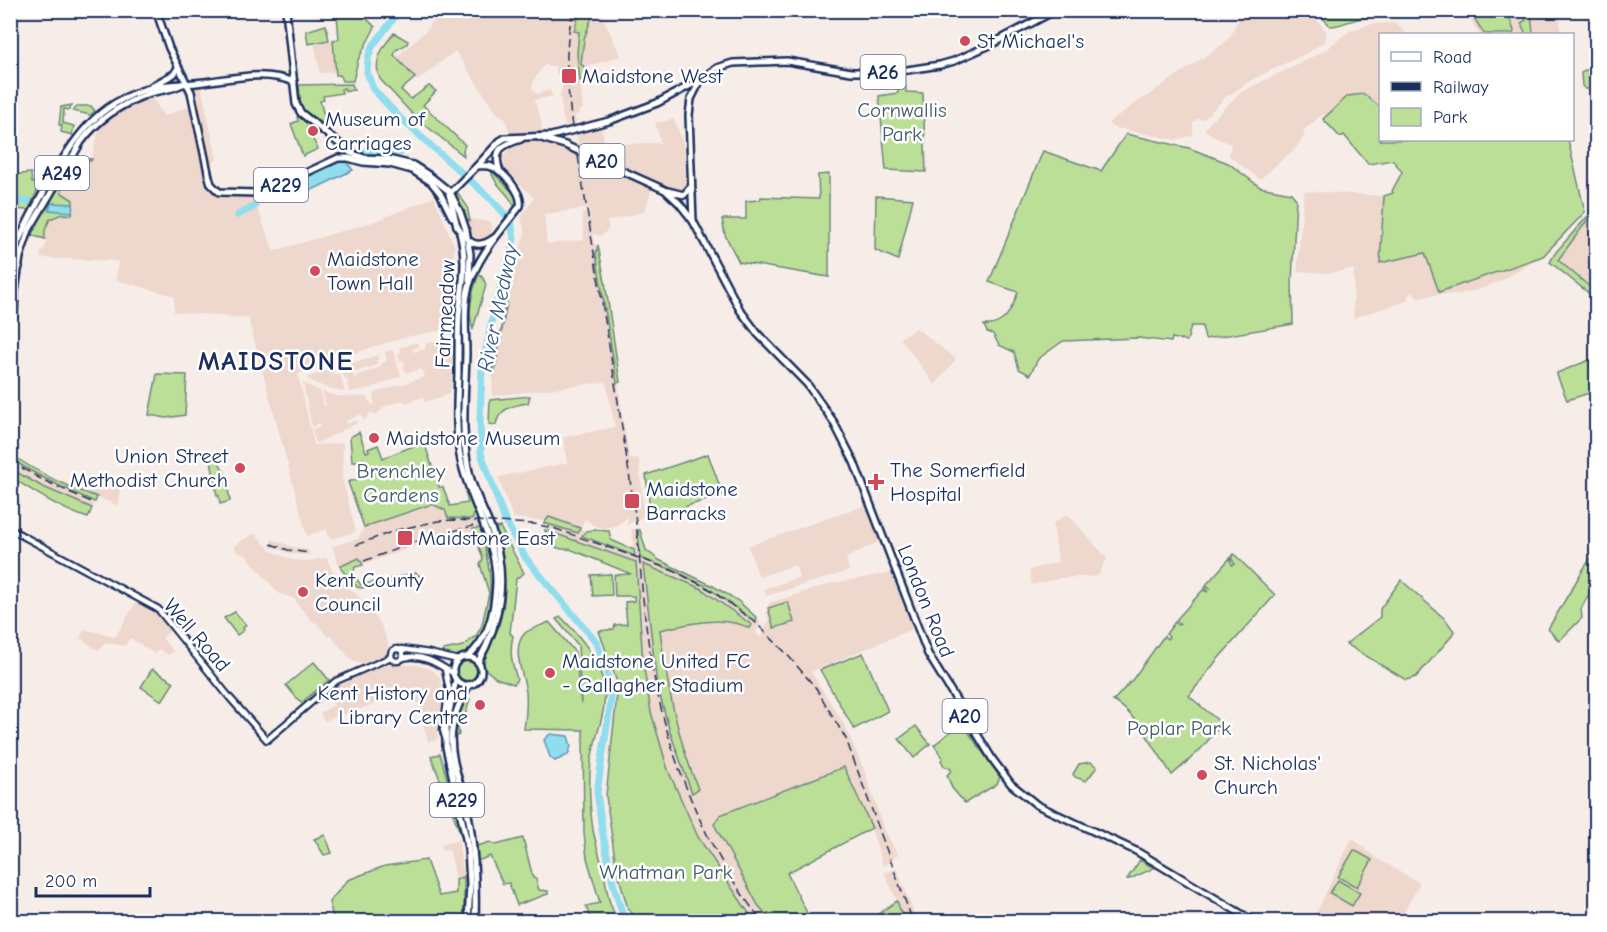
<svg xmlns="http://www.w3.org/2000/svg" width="1607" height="932" viewBox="0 0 1607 932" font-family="'Comic Neue',sans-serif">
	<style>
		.built { fill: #eed7cd; fill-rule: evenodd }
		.green { fill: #bcdf98; stroke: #6c877b; stroke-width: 1.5 }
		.water { fill: #8fdded; stroke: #6197b4; stroke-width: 1.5 }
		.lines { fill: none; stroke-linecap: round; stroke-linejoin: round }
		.river { stroke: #8fdded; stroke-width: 7 }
		.secondary-casing { stroke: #1b2f5e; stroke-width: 9 }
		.primary-casing { stroke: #1b2f5e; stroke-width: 10 }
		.trunk-casing { stroke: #1b2f5e; stroke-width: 10 }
		.secondary { stroke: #fff; stroke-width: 4.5 }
		.primary { stroke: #fff; stroke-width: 5 }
		.trunk { stroke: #fff; stroke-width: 5 }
		.rail { stroke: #1b2f5e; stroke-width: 1.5; stroke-dasharray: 9 4.5; stroke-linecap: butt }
		.poi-dot { fill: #d1495b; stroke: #fff; stroke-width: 2 }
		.labels { text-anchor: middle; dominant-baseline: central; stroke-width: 5; stroke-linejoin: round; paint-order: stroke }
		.shield { fill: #fff; stroke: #5f6d8e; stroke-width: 1.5 }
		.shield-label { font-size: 20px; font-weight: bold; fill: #1b2f5e }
		.poi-label { font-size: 21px; fill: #1b2f5e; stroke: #fff; text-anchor: start }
		.park-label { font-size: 21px; fill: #435b6c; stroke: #fff }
		.street-label { font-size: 21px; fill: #1b2f5e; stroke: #fff }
		.water-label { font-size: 22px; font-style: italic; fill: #385a82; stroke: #fff }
		.district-label { font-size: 27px; font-weight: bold; letter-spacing: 1.5px; fill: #1b2f5e; stroke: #fff }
	</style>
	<rect width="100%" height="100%" fill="#f7ede8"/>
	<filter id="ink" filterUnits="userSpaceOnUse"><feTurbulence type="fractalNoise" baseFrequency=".0167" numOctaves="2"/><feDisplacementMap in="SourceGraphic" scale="12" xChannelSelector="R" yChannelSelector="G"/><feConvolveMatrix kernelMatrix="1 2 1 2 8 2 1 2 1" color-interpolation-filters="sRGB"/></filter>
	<g filter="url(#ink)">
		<g class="built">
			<path d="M455,10L600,11L621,56L585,67L587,80L580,81L583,109L579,110L580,114L575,115L576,126L567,129L563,118L560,94L562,89L561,73L557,74L554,65L550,67L545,64L534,80L532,88L536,94L549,90L553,96L534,100L541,119L542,132L510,134L505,118L496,112L455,51L417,81L396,58L430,27L429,24Z"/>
			<path d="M1242,11H1309L1327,32L1325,41L1309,52L1255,78L1226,97L1204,119H1197L1193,123V135L1176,140L1111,127L1108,123L1110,121L1223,44L1230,37Z"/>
			<path d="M1466,11H1561L1560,34H1479Z"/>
			<path d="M1396,23L1406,34H1380V107L1364,94L1348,97L1326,116L1323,114L1303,131L1305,135L1296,148L1260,179L1229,156L1231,144L1221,140L1204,130L1214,118L1241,92L1324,51L1348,32L1371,24Z"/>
			<path d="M333,40L336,72L320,73L314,43Z"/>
			<path d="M201,86L217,159L211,165L213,182L222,188L252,195L274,251L376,221L434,197L455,248L445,290L444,330L411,336L375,346L298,374L314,445L343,443L342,478L356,532L330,539L326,529L307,536L248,318L174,312V296L116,280L118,261L40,258L42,249L44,250L46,243L45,230L61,181L70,164L74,161H91L99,129L116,114L150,94L164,116L190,106L184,90Z"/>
			<path d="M674,119L683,143L686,188L680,192L652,189L644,212L607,221L609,229L601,236L593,234L594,245H598L605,282L623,421L630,459L639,458L644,516L626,525L628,517L615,527L602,528L593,525L585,519L580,528L587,533L602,536L629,547L633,546L631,530L639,528L646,550L659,560L713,586L737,600L761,622L756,633L761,638L767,622L769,624L767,614L769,603L833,583L891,573L912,629L811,672L844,724L865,772L884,829L898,855L883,866L871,828L787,873L811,921H754L698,837L668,770L651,712L643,662L634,572L547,539L544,532L547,521L513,518L498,477L567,463L563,437L615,427L606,382L492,396L493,376L505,318L508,289L525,233L521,217L534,198L505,169L503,157L512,145L521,141H548L579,156L577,133L601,125L605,144L661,143L655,123ZM589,208L590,213H582L584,240L547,244L544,214ZM724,610L744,626L739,623H705L666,628Z"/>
			<path d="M1568,140L1585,212L1544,255L1503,280L1475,291L1459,294L1435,295L1418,298L1413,292L1408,295L1407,301L1353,318L1354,269L1328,273L1297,271L1304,191L1384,196Z"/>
			<path d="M1596,206V293L1550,258Z"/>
			<path d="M470,219L491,222L492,232L487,239L474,238L469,234L467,228Z"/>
			<path d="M916,328L956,359L935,385L900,338Z"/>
			<path d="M418,342L419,347L412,349L413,352L425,349L426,343L441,342L452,345V376L450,392L438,398L424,402L423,397L406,403L403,400L384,407L376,415L371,412L364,421L361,414L346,421V424L356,420L357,423L316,444L312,429L319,427L320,423L312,427L303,383L320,391L324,406L326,405L322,392L337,396L367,397L372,405L375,404L373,396L377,392L425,377L422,369L406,373L403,366L405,365L404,360L400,361L398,354L401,353L399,348Z"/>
			<path d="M393,350L401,376L372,388L350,392L347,385L348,381L341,373L339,367L378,355L377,365L352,373L356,380V376L381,367L380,364L387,361L385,352Z"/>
			<path d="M335,368L336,371L333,372V374H340L345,392L324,387L306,378Z"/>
			<path d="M10,454L30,467L87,494L93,480L120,489L119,506L97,497L88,518L72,513L11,477Z"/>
			<path d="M433,505L474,518L479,528L473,530L478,542L458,549L451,540L437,542L435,539L355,567L353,574L339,566L332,546L358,539L364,527Z"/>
			<path d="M866,505L880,541L846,558L849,571L766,596L764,589L799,577L795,565L759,577L748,546Z"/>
			<path d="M1068,514L1107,558L1098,576L1061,578L1032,585L1029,570L1058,562L1053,523Z"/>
			<path d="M255,533L270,550L292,560L305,561L327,558L332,571L364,602L380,623L388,643L389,654L361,664L352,661L331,636H327L316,622L314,623L297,604L295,599L278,593L246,555L238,553L233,546Z"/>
			<path d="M272,539L290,546L308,550L310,555L292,554L270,546Z"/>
			<path d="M136,602L154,611L171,629L162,638L174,652L168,655L159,649L155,654L130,638L125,646L105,642L99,651L80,638L85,629L115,637Z"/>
			<path d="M388,664L415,665L431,669L439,676L443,688L437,740L428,742L418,703L404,694L324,721L320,713L334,705L326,696L345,680Z"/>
			<path d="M1352,838L1376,858L1420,883L1399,921H1362L1350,914L1347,921L1312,922Z"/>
			<path d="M458,840L464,876L456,880L450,851L442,849L441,845Z"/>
			<path d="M897,869L917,921L868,922L897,901L884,872Z"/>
		</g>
		<g class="green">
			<path d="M346,11H359L375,27L358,60L353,81H342L340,75H336L333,40L339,39L337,15Z"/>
			<path d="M580,11H594L584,39L581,64L584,67L587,80L580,81L577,54L579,32L574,31Z"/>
			<path d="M1317,11H1366L1367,14L1364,18C1351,19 1342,26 1330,26Z"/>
			<path d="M1470,11H1507L1514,31L1513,34H1484Z"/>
			<path d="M1521,11H1531L1533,34H1526L1521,23L1526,20Z"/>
			<path d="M326,25L329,40L308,44L306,31Z"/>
			<path d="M394,33L408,41L407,44L396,50L394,55L415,78L401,90L411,99L429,86L436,91L423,105L465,145L463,150L464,156L415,117L380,79C372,62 383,46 394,33Z"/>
			<path d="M1585,70L1596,72V89H1585L1582,86L1581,73Z"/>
			<path d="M905,73L906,92L923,93L926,172L886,170L879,96L898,93L897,74Z"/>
			<path d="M352,84L354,90L345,91L344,88L341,89L342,93L323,96L324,100L320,101L327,126L301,109L299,85Z"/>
			<path d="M1364,94L1380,107V140H1568L1585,212L1543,256L1439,292L1425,253L1380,263L1384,196L1393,193L1392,191L1402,172L1393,160L1368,164L1344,135L1340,137L1323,119L1348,96Z"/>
			<path d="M72,105L69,110L64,109L63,123L74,126L72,135L61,132L62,125H59L61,107Z"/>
			<path d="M78,106H91L95,111L90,115L73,111Z"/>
			<path d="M303,115L312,125L307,128L318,149L303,156L291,124L298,121L297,117Z"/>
			<path d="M1126,134L1189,148L1228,163L1260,187L1291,193L1296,199L1292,282L1293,324L1205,339L1202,326H1191L1187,341L1172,338L1171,342L1138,338L1063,341L1038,359L1030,375L1019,369L1014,352L999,345L993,334L987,332L984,325C1005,327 1012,309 1018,292L989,282L1043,151L1101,171Z"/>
			<path d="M80,158L92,159L91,161C86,160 79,159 75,161C64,165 59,183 62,193L73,200L72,215L62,214L50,219L45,230V239L30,235L69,163L73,159Z"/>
			<path d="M491,170L516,196L517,204L515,208C510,192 494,187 491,170Z"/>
			<path d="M31,173L32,183L42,181L28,210L11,209V175Z"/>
			<path d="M829,174V277L739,262L725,235L722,219H746V201L760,200L761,197L819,199L818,175Z"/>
			<path d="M457,192L467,206L470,221L465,219L456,197Z"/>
			<path d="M876,196L913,199L898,260L875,250Z"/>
			<path d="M1587,217L1589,218L1558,260L1596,292V299L1550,262L1556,252Z"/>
			<path d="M598,245L605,282L620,382L617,383L596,254Z"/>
			<path d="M479,274L483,278L486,285L473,329C467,312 472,291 479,274Z"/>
			<path d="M505,300L507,302L494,375L491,373L503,323Z"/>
			<path d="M1594,358L1596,359V391L1567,400L1557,375V373Z"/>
			<path d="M157,374L187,375L185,415L166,418L149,415Z"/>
			<path d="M530,396L528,403C513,405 498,409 496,425L489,424L490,400Z"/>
			<path d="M359,432L366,452L369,451L368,449L378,445L383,458L424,442L439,487H443L450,506L468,503L465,492L467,491L474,511L473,519L448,518L445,510L432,504L364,527L348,482L368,476L364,459L352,462L350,437Z"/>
			<path d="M10,454C37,472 66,487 97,497L95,502C66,489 37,476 11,459Z"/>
			<path d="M708,454L723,495L651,517L646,475Z"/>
			<path d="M211,460H218L226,476L230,501L220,504L219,496H217Z"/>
			<path d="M11,469L41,486L92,508L88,518C60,509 35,492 11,477Z"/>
			<path d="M549,517L580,528L578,533L544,523Z"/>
			<path d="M500,527L524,573L516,579L510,633L513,636C509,653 512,663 517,679L514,684L496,678L485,669L484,664C487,650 495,638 499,625C510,588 504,564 493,529Z"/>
			<path d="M480,528C489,562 496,594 484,628C476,651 467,658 443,655V650L463,646L476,636L482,625L489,593L480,564L483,559L473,529Z"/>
			<path d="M545,530L636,562L643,662L651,712L668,770L698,837L754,921H640L628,909L616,866L606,796L618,685L599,631L614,629L615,625L627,624L625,602L634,601V596H615L614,575L631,574L570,549C557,551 546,543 545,530Z"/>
			<path d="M595,530L609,531L611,540L634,550L635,556L582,536L586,531Z"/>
			<path d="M638,530H640L646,550L659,560L713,586L737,600L757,618L756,622L707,587L673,570L640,558Z"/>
			<path d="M1596,551V581L1581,609L1582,618L1559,641L1548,629L1584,568Z"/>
			<path d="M1234,554L1275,595L1217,660L1189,696L1222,724L1199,751L1172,775C1159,755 1134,710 1113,701L1133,679L1164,636L1167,639L1169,637L1166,634L1175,622L1178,625L1180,624L1176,620L1203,590L1208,592L1204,588L1206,587L1211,589L1206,585L1230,558L1232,565L1235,564L1231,558Z"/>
			<path d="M359,558L363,565L355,567L353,574L361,585L416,573L420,576L362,588L357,587L341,569V566Z"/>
			<path d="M643,564L700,588L752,625L749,628C724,615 687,624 660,630C667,686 677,736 698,789L692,793L670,732L657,685Z"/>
			<path d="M611,574L612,595L593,596L591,575Z"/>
			<path d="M1401,580L1446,620L1454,631L1451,637L1416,677L1406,680L1346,644L1380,617V609Z"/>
			<path d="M788,602L794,622L774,628L768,608Z"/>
			<path d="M235,612L246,625L243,628L244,630L237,635L224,618Z"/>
			<path d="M561,617C580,636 599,658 604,686C608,711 594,737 591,762C588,784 590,808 593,830C596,846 602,862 605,879C608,895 609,907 619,921H591L586,906L600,903L587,858L584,833L583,730L524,729C526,717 527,705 526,692C524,674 510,649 525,633C528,630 543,625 549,622L575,652L581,704L578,645L556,619Z"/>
			<path d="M863,653L888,711L854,729L820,670Z"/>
			<circle cx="467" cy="671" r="11"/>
			<path d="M314,662L329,680L301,703L286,685Z"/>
			<path d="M152,669L174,682L162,701L141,687Z"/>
			<path d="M466,697L470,699L464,720L457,722L459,735L456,736C454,720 459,710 466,697Z"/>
			<path d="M962,723L1000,777L997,784L965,803L952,788L947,775L951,771V769L944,766L941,760L943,758L934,745Z"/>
			<path d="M916,726L930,744L914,758L899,739Z"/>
			<path d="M440,754L463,836L462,838L431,756Z"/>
			<path d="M1091,762L1097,767L1086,781L1075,777L1073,774L1079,764Z"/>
			<path d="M844,767L872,828L787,873L811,921H772L758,905L714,824L720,815Z"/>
			<path d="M325,835L332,853L324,855L314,839Z"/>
			<path d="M523,838L533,878L536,879L539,890L548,891V894L517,905L509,883L503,884L490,856L478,861L477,846L490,842L496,845Z"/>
			<path d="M1354,850L1372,860L1357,887L1338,877Z"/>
			<path d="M426,860L439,896L456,893V880L464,876V921H334L329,902L348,880L385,866Z"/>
			<path d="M1140,860L1154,868L1130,879H1127Z"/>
			<path d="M1338,880L1360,893L1352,906L1330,893Z"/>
			<path d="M897,901L904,921H868Z"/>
		</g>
		<g class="water">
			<path d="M340,160L346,162L353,170L296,198L289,184Z"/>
			<path d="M51,203L73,204L72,212L49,210Z"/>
			<path d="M550,734L568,736L571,746L568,755L555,761L550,757L544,740Z"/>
		</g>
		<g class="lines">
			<g class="river">
				<path d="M400,10L372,47L368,58L367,72L373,89L400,118L492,200L511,221L514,239L491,325L482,369L480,419L481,453L504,518L525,557L597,643L607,673L611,700L597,792L602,830L613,883L625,922"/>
				<path d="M364,152L400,153"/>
				<path d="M10,201H28"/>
				<path d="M238,215L255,206"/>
			</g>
			<defs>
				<g id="secondary">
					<path d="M10,529L158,609L230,698L267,740L336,681L391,657"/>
					<circle cx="397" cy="655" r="6"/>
					<path d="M401,649L429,653L458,660"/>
					<path d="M403,658C422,653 438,664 454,674"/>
					<path d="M445,669L449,689L443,730L445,737"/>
				</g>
				<g id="primary">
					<path d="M538,137L565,145L665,190L679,203L693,221L740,310L758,334L807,384L833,421L854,462L928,654L993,760L1011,784L1037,805L1136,851L1255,922"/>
					<path d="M477,166L500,141L505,138L551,136L609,121L657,103L702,79L717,68L733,63L787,61L851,72H894L940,65L954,61L990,45L1056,10"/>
					<path d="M500,172C492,149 502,145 521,139"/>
					<path d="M668,191L684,195L690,188"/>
					<path d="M693,221L689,115L691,99L699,83"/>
				</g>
				<g id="trunk">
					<path d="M156,10L169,48L191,92L209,177L211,184L219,192L256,193L267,191L338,158H348L363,162L390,164L412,170L431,182L440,193L452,217"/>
					<path d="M286,10L296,104L301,113L351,153L364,158L388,159L413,165L430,176L450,192L460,212L466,230L470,254L469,280"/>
					<path d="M152,86L174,74L178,68"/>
					<path d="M457,225C466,242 477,251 494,238"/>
					<path d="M457,226L449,194L477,166C482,166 488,165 492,167C504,171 523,194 520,206C501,231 478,255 469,286C463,307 466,332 466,354C465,394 460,437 470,476C475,495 485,513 492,531C508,576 501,622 478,662"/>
					<path d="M460,233C468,262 462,286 459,314C458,334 458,354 458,374C457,402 455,433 461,461C470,502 497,540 496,583C495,610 489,640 467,657"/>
					<path d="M10,254L14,251C24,228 35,207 47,186C74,139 95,104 150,88C168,83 185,85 204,82C234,78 265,70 294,82"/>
					<path d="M10,259L16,262L19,267"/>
					<path d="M10,327L14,315L15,291L20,257L29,230L81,142C98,119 123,103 150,93C161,90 172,90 182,84"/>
					<circle cx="467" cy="671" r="14"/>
					<path d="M456,680L446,726V747L468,848L470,884L468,922"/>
					<path d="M469,685C434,744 460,767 470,825C475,857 476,890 475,922"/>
				</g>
			</defs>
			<use href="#secondary" class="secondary-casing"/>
			<use href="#primary" class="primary-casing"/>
			<use href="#trunk" class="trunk-casing"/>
			<use href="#secondary" class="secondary"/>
			<use href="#primary" class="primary"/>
			<use href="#trunk" class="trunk"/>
			<g class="rail">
				<path d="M572,127C568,88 562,48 574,10"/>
				<path d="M578,156C597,271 616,385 633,500C640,547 641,594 648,640C661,738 700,845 763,922"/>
				<path d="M10,461L41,479L91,502"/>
				<path d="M271,544L288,550L310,553"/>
				<path d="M356,545L397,530L438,521L453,520L534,524L556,529L647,561L676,572L709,589L756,623L785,652L816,688L846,739L913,922"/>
				<path d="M364,561L429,537L473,526"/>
			</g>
		</g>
	</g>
	<g class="poi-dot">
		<circle cx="965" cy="41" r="6"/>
		<rect x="561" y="68" width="16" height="16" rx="3"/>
		<circle cx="313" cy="131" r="6"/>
		<circle cx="315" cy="271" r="6"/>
		<circle cx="374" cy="438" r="6"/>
		<circle cx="240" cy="468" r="6"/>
		<path d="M873 473h6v6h6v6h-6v6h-6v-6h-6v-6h6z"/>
		<rect x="624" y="493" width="16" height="16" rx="3"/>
		<rect x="397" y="530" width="16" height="16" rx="3"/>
		<circle cx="303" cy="592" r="6"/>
		<circle cx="550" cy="673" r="6"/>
		<circle cx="480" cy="705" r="6"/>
		<circle cx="1202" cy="775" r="6"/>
	</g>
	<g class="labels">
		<g class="shield">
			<rect x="860.5" y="55" width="45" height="34" rx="4.5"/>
			<rect x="579.5" y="144" width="45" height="34" rx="4.5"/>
			<rect x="35" y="156" width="54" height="34" rx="4.5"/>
			<rect x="254" y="168" width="54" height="34" rx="4.5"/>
			<rect x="942.5" y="699" width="45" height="34" rx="4.5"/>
			<rect x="430" y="783" width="54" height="34" rx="4.5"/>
		</g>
		<g class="shield-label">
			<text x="883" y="72">A26</text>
			<text x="602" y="161">A20</text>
			<text x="62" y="173">A249</text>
			<text x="281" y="185">A229</text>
			<text x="965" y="716">A20</text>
			<text x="457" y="800">A229</text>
		</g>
		<g class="poi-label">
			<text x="977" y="41">St Michael's</text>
			<text x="582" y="76">Maidstone West</text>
			<text x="325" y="119">Museum of<tspan x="325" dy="24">Carriages</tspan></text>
			<text x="327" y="259">Maidstone<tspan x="327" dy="24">Town Hall</tspan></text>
			<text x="386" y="438">Maidstone Museum</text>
			<text x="228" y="456" text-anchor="end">Union Street<tspan x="228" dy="24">Methodist Church</tspan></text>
			<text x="890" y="470">The Somerfield<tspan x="890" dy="24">Hospital</tspan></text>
			<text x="646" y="489">Maidstone<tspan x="646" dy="24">Barracks</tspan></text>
			<text x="418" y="538">Maidstone East</text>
			<text x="315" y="580">Kent County<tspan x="315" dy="24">Council</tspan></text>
			<text x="562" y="661">Maidstone United FC<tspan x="562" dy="24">- Gallagher Stadium</tspan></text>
			<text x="468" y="693" text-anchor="end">Kent History and<tspan x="468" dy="24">Library Centre</tspan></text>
			<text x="1214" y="763">St. Nicholas'<tspan x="1214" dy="24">Church</tspan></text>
		</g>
		<g class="park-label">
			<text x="902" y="110">Cornwallis<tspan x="902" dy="24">Park</tspan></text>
			<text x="401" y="471">Brenchley<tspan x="401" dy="24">Gardens</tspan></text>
			<text x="1179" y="728">Poplar Park</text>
			<text x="666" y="872">Whatman Park</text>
		</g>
		<g class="street-label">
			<text transform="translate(445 314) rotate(-87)">Fairmeadow</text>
			<text transform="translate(926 601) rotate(68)">London Road</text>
			<text transform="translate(197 635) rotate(49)">Well Road</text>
		</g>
		<g class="water-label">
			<text transform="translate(498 308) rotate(-78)">River Medway</text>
		</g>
		<g class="district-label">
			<text x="276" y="361">MAIDSTONE</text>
		</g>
	</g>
	<rect width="1607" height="932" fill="none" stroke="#fff" stroke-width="36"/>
	<rect x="18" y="18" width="1571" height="896" fill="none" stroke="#1b2f5e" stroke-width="2" filter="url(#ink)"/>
	<rect x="1379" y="33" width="195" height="108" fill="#ffffff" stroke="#a4acbf" stroke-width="1.5"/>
	<rect x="1391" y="52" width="30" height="9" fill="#ffffff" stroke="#a4acbf" stroke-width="1.5"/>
	<text x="1433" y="63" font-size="18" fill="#1b2f5e">Road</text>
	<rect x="1391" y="82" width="30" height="9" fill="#1b2f5e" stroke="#a4acbf" stroke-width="1.5"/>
	<text x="1433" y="93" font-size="18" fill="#1b2f5e">Railway</text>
	<rect x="1391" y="108" width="30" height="18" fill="#bcdf98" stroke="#a4acbf" stroke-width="1.5"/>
	<text x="1433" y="123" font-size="18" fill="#1b2f5e">Park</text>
	<path d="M36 887v9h114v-9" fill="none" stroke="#1b2f5e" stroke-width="3"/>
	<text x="45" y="887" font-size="18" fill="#1b2f5e" stroke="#ffffff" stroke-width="4.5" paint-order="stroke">200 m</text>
</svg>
